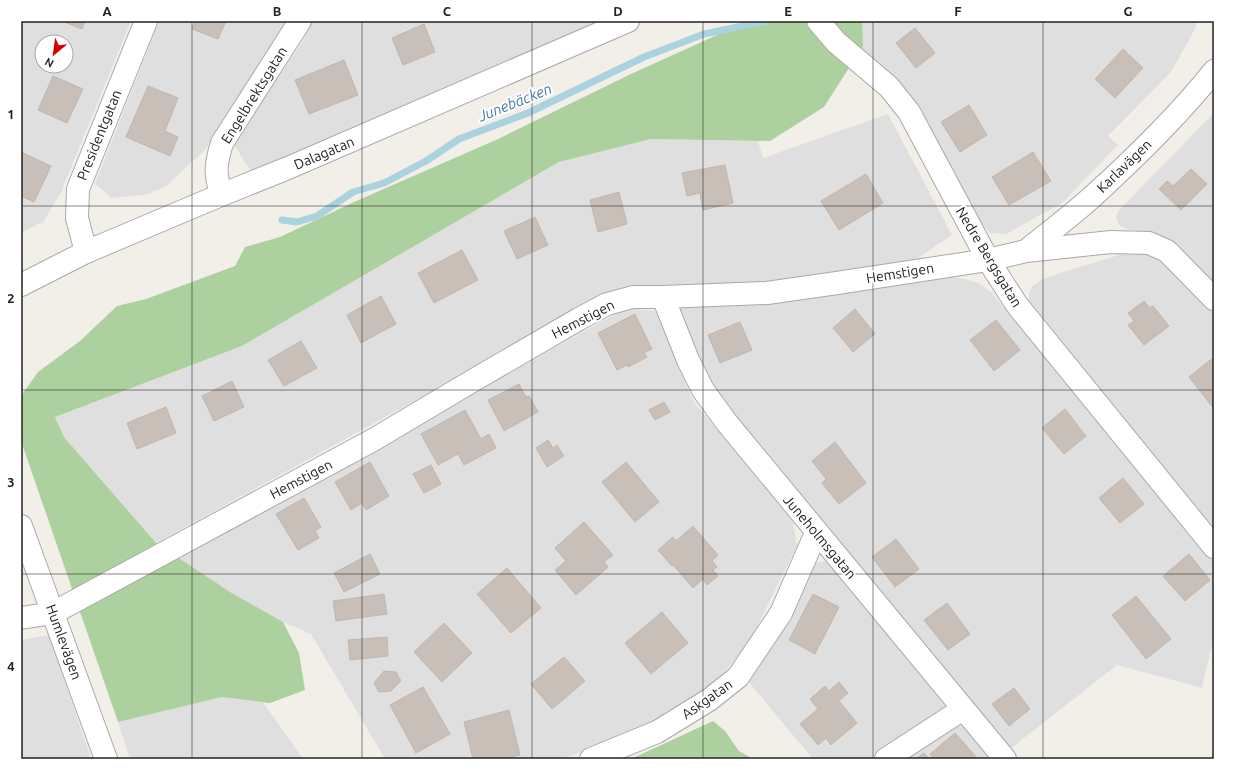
<svg xmlns="http://www.w3.org/2000/svg" width="1235" height="780" viewBox="0 0 1235 780" font-family="Ubuntu,sans-serif">
	<style>
		.residential { fill: #e0dfdf; fill-rule: evenodd }
		.forest { fill: #add19e }
		.lines { fill: none; stroke-linecap: round; stroke-linejoin: round }
		.stream { stroke: #aad3df; stroke-width: 7 }
		.building { fill: #c7bfb8; stroke: #c4b6ab }
		.minor-casing { stroke: #a9a9a9; stroke-width: 24 }
		.minor { stroke: #fff; stroke-width: 22 }
		.grid { fill: none; stroke: #222; stroke-width: 1; stroke-opacity: 0.55 }
		.labels { text-anchor: middle; dominant-baseline: central; stroke-width: 4; stroke-linejoin: round; paint-order: stroke }
		.street-label { font-size: 14px; fill: #222; stroke: #fff }
		.water-label { font-size: 15px; font-style: italic; fill: #4a7aab; stroke: #fff }
		.neatline { fill: none; stroke: #222; stroke-width: 1.5 }
		.grid-label { font-size: 13px; text-anchor: middle; font-weight: bold; fill: #222 }
	</style>
	<rect width="100%" height="100%" fill="#f2efe9"/>
	<g class="residential">
		<path d="M21,21H131L61,192L43,222L21,233ZM42,42H66V66H42Z"/>
		<path d="M159,21H290L264,63L204,151L166,186L145,195L112,198L95,184Z"/>
		<path d="M313,21H605L251,171L233,143L300,46Z"/>
		<path d="M855,21H1197L1196,27L1171,72L1108,136L1118,145L1062,203L1006,234L990,233L978,220L854,48Z"/>
		<path d="M1214,113V284L1172,241L1152,232L1130,230L1122,227L1118,223L1116,217L1119,210Z"/>
		<path d="M888,114L952,235L916,259L780,281L620,288L156,543L64,437L55,417L242,346L559,162L651,139L758,141L763,158Z"/>
		<path d="M1135,250L1147,251L1167,262L1214,313V530L1029,303V294L1031,287L1041,280L1060,273Z"/>
		<path d="M953,277L968,280L980,284L992,293L1214,562V636L1202,688L1117,665L1010,749L717,398L678,314L682,307L780,302Z"/>
		<path d="M626,308L655,311L693,401L793,522L797,546L752,637L733,662L700,698L670,717L563,759H385L311,634L283,622L230,592L177,558Z"/>
		<path d="M826,561L991,759H813L747,680L812,563Z"/>
		<path d="M49,635L91,759H21V640Z"/>
		<path d="M222,697L263,702L303,759H130L118,722Z"/>
	</g>
	<g class="forest">
		<path d="M748,21H862L863,46L824,107L770,141L651,139L559,162L242,346L55,417L64,437L156,543L230,592L283,622L299,653L305,690L270,703L222,697L118,722L21,441V396L38,372L80,341L117,306L146,299L235,266L245,247L280,237L354,202L498,139L633,73Z"/>
		<path d="M713,721L725,731L739,751L753,759H631Z"/>
	</g>
	<g class="lines">
		<path class="stream" d="M282,220L297,222L317,216L353,192L384,183L426,161L459,139L528,113L644,57L704,34L766,21"/>
	</g>
	<g class="building">
		<path d="M62,21H85L82,29Z"/>
		<path d="M195,21H226L218,39L192,29Z"/>
		<path d="M424,24L435,52L403,65L392,38Z"/>
		<path d="M915,28L935,53L916,68L896,43Z"/>
		<path d="M1123,49L1143,68L1115,98L1095,79Z"/>
		<path d="M344,60L358,95L309,114L295,80Z"/>
		<path d="M53,76L83,89L67,123L38,110Z"/>
		<path d="M148,86L178,98L165,131L178,137L170,156L126,137Z"/>
		<path d="M969,105L987,135L960,152L941,122Z"/>
		<path d="M1033,152L1051,181L1009,205L992,177Z"/>
		<path d="M23,153L51,166L34,202L21,196V158Z"/>
		<path d="M725,165L733,203L703,210L700,193L687,196L682,173Z"/>
		<path d="M1191,169L1207,184L1181,210L1159,189L1167,181L1173,186Z"/>
		<path d="M866,174L883,203L839,230L821,201Z"/>
		<path d="M619,192L627,224L598,232L590,200Z"/>
		<path d="M535,217L548,245L517,259L504,231Z"/>
		<path d="M462,250L478,280L434,303L418,273Z"/>
		<path d="M381,296L396,324L361,343L347,315Z"/>
		<path d="M1144,301L1150,308L1153,306L1169,326L1144,345L1128,325L1134,321L1128,313Z"/>
		<path d="M855,309L875,334L853,352L833,328Z"/>
		<path d="M635,314L652,349L644,353L647,357L628,367L627,365L617,370L598,333Z"/>
		<path d="M996,320L1020,350L994,371L970,340Z"/>
		<path d="M740,322L752,350L720,363L708,335Z"/>
		<path d="M301,341L317,368L284,386L268,360Z"/>
		<path d="M1214,357V409L1189,377Z"/>
		<path d="M232,381L244,407L214,421L202,396Z"/>
		<path d="M519,384L526,397L529,396L538,412L504,431L488,400Z"/>
		<path d="M664,402L670,412L655,420L649,410Z"/>
		<path d="M166,407L176,433L137,449L127,423Z"/>
		<path d="M1065,409L1086,436L1064,454L1042,428Z"/>
		<path d="M465,410L481,439L489,434L496,448L464,465L458,454L438,465L421,434Z"/>
		<path d="M548,440L553,448L557,445L564,456L547,467L536,448Z"/>
		<path d="M835,442L866,483L839,504L822,483L826,479L812,461Z"/>
		<path d="M370,462L389,496L366,510L362,503L351,510L335,482Z"/>
		<path d="M626,462L659,502L635,522L602,482Z"/>
		<path d="M431,465L441,484L424,493L413,474Z"/>
		<path d="M1123,478L1144,504L1120,523L1099,498Z"/>
		<path d="M304,498L321,527L315,531L319,538L298,550L276,514Z"/>
		<path d="M584,522L613,555L604,562L608,567L576,595L555,570L566,561L555,548Z"/>
		<path d="M693,526L718,555L712,561L717,567L713,570L718,576L707,585L703,579L693,588L673,565L672,566L658,550L673,537L676,541Z"/>
		<path d="M896,539L919,569L895,587L872,557Z"/>
		<path d="M370,554L380,574L344,592L334,573Z"/>
		<path d="M1189,554L1210,580L1185,601L1163,576Z"/>
		<path d="M507,568L541,608L511,633L477,594Z"/>
		<path d="M384,594L387,614L336,621L333,601Z"/>
		<path d="M813,594L839,607L815,654L789,640Z"/>
		<path d="M1136,596L1171,639L1146,659L1112,615Z"/>
		<path d="M947,603L970,634L948,650L924,620Z"/>
		<path d="M662,612L688,643L651,674L625,643Z"/>
		<path d="M444,623L472,653L442,682L414,652Z"/>
		<path d="M387,637L388,656L350,660L348,640Z"/>
		<path d="M564,657L585,681L552,709L531,684Z"/>
		<path d="M384,671L396,672L401,681L391,691L379,692L374,683Z"/>
		<path d="M839,682L848,693L839,701L857,723L831,745L826,738L818,745L800,724L818,709L810,699L825,686L829,691Z"/>
		<path d="M423,687L450,734L416,753L390,705Z"/>
		<path d="M1014,688L1030,709L1009,726L992,704Z"/>
		<path d="M509,710L520,755L503,759H473L464,722Z"/>
		<path d="M955,733L978,759H934L930,754Z"/>
		<path d="M924,753L929,759H916Z"/>
	</g>
	<g class="lines">
		<defs>
			<g id="minor">
				<path d="M818,21L836,42L889,87L909,112L988,260L1017,305L1214,547"/>
				<path d="M221,195C215,172 215,166 222,143L300,21"/>
				<path d="M1026,251C1048,233 1071,216 1092,197C1135,158 1178,116 1214,71"/>
				<path d="M86,252L77,218L78,189L146,21"/>
				<path d="M21,285L86,252L221,195L288,168L628,21"/>
				<path d="M663,297L688,360L703,390L727,423L1005,759"/>
				<path d="M21,526L106,759"/>
				<path d="M21,618L53,613L373,440L479,377L579,319L607,304L633,297H663L767,293L837,283L988,260L1026,251L1111,242L1149,243L1167,251L1214,299"/>
				<path d="M591,759L657,732L709,700L738,677L781,613L816,533"/>
				<path d="M886,759L963,709"/>
			</g>
		</defs>
		<use href="#minor" class="minor-casing"/>
		<use href="#minor" class="minor"/>
	</g>
	<path class="grid" d="M192,21V759M362,21V759M532,21V759M703,21V759M873,21V759M1043,21V759M21,206H1214M21,390H1214M21,574H1214"/>
	<g class="labels">
		<g class="street-label">
			<text transform="translate(254 95) rotate(-58)">Engelbrektsgatan</text>
			<text transform="translate(99 135) rotate(-68)">Presidentgatan</text>
			<text transform="translate(324 153) rotate(-23)">Dalagatan</text>
			<text transform="translate(1124 166) rotate(-44)">Karlavägen</text>
			<text transform="translate(989 257) rotate(59)">Nedre Bergsgatan</text>
			<text transform="translate(900 273) rotate(-9)">Hemstigen</text>
			<text transform="translate(583 319) rotate(-27)">Hemstigen</text>
			<text transform="translate(301 479) rotate(-28)">Hemstigen</text>
			<text transform="translate(820 537) rotate(50)">Juneholmsgatan</text>
			<text transform="translate(64 642) rotate(70)">Humlevägen</text>
			<text transform="translate(707 699) rotate(-35)">Askgatan</text>
		</g>
		<g class="water-label">
			<text transform="translate(515 102) rotate(-22)">Junebäcken</text>
		</g>
	</g>
	<rect width="1235" height="780" fill="none" stroke="#ffffff" stroke-width="44"/>
	<g transform="translate(54 54) rotate(209)"><circle r="19" fill="#ffffff" stroke="#a7a7a7"/>
	<path d="M0-3L7 15L0 10L-7 15Z" fill="#d40000"/>
	<text y="-6" font-size="11" font-weight="bold" text-anchor="middle" fill="#222222">N</text>
	</g>
	<rect x="22" y="22" width="1191" height="736" class="neatline"/>
	<g class="grid-label">
		<text x="107" y="16">A</text>
		<text x="277" y="16">B</text>
		<text x="447" y="16">C</text>
		<text x="618" y="16">D</text>
		<text x="788" y="16">E</text>
		<text x="958" y="16">F</text>
		<text x="1128" y="16">G</text>
		<text x="11" y="119">1</text>
		<text x="11" y="303">2</text>
		<text x="11" y="487">3</text>
		<text x="11" y="671">4</text>
	</g>
</svg>
